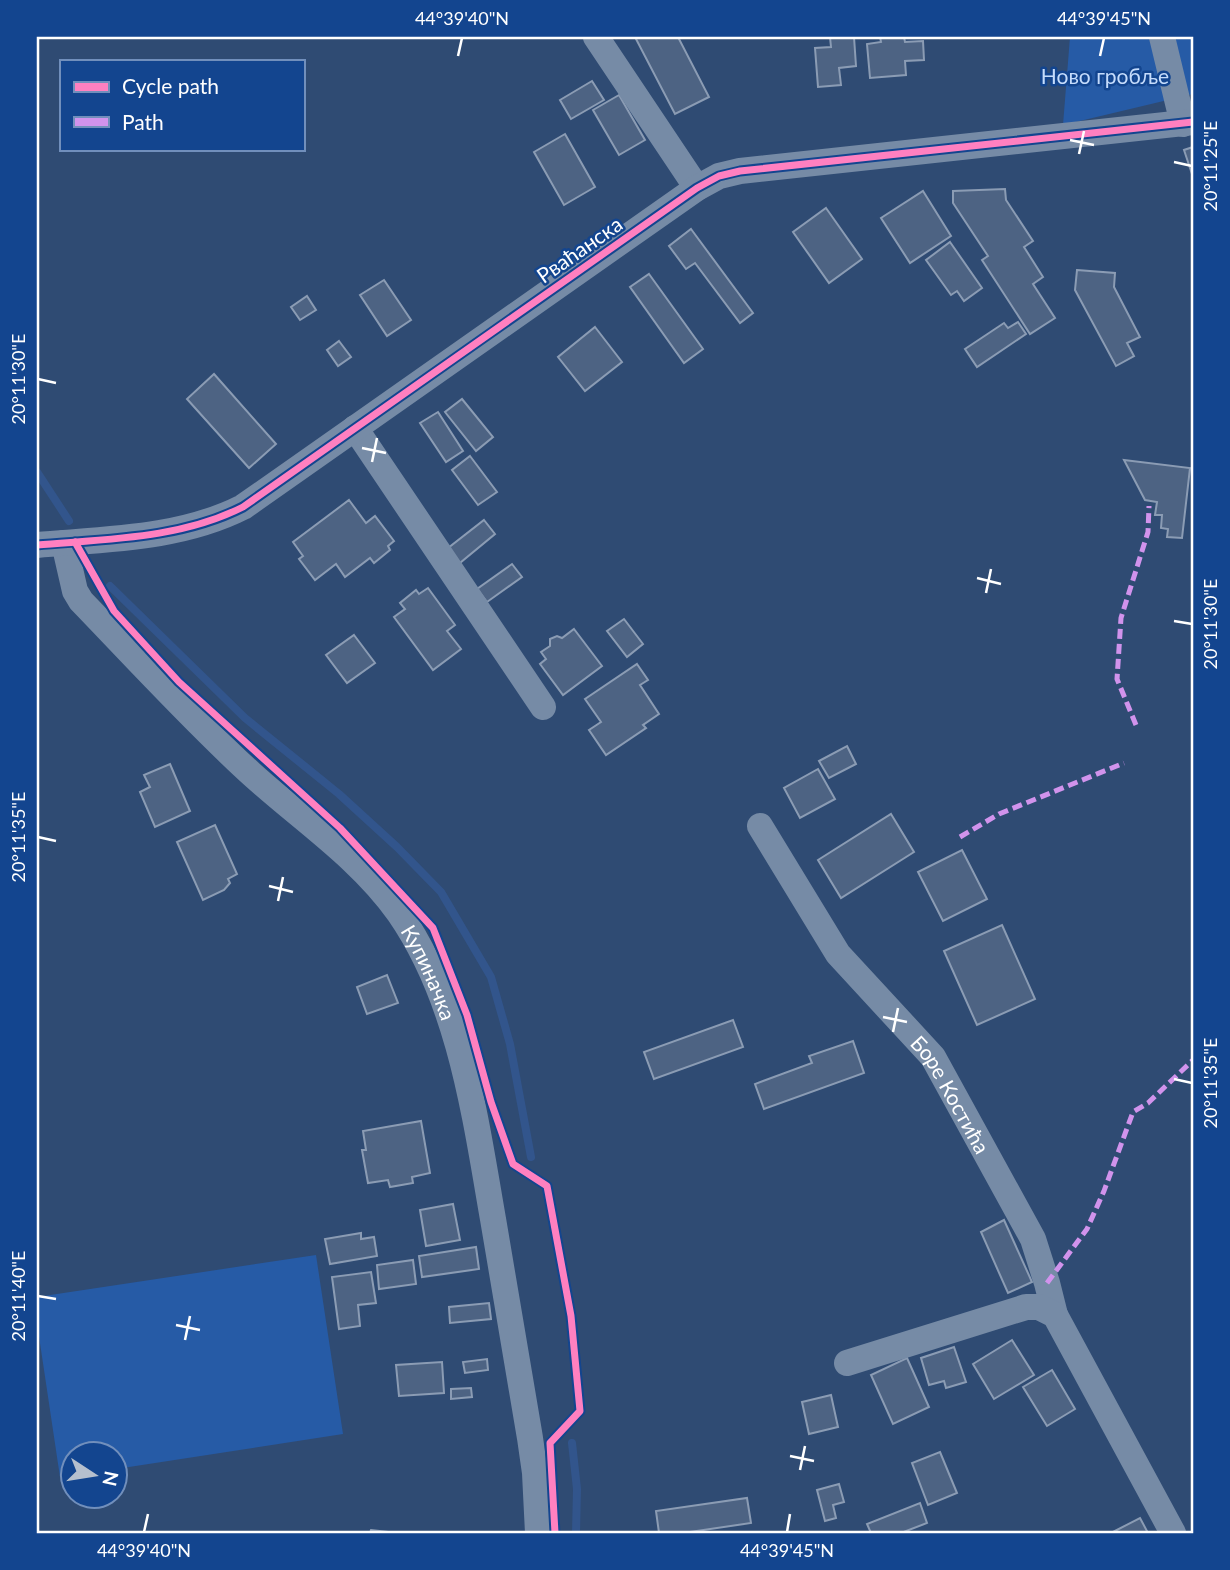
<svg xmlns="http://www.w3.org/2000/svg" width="1230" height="1570" viewBox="0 0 1230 1570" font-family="Lato,sans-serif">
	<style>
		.green { fill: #265ba6 }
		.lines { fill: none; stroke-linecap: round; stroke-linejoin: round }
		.stream { stroke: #32558c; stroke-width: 8 }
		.building { fill: #4d6383; stroke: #8b9cb4; stroke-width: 2 }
		.minor { stroke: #768ba6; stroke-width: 26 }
		.quiet { stroke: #d193ec; stroke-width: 5; stroke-dasharray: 10 5; stroke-linecap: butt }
		.cycleway-casing { stroke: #13458f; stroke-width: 11 }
		.cycleway { stroke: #ff80c0; stroke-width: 7 }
		.ticks { fill: none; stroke: #fff; stroke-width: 2.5 }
		.labels { text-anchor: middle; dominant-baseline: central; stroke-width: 5; stroke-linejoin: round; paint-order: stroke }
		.park-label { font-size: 21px; fill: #c5dcfc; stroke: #13458f }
		.street-label { font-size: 21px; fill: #fff; stroke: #13458f }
		.neatline { fill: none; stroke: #fff; stroke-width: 2.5 }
		.ticks-label { font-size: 18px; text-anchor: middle; fill: #fff }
	</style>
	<rect width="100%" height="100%" fill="#2f4b73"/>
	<g class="green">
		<path d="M1070,37H1193V94L1063,125Z"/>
		<path d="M316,1255L343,1434L116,1469V1454H74L73,1475L60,1477L37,1323V1297Z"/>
	</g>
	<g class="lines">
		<g class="stream">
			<path d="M37,472L69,521"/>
			<path d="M110,586L245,718L339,794L397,847L441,892L491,977L510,1044L531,1157"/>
			<path d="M572,1443L577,1489L576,1533"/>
		</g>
	</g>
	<g class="building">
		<path d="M635,37H678L709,97L675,114Z"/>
		<path d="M830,37H854L856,66L839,68L841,85L818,87L815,48L831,47Z"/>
		<path d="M880,37H904L905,42L923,41L924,60L905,61L906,75L870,78L867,44L881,42Z"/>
		<path d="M592,81L604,100L571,119L560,100Z"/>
		<path d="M619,95L645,140L619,155L593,110Z"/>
		<path d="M565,134L595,187L564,205L534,152Z"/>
		<path d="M1193,147V177L1184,150Z"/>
		<path d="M1005,189L1006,200L1033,241L1024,247L1043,277L1033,284L1055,318L1030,334L982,260L988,256L953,203V191Z"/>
		<path d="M923,191L951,236L910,263L881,218Z"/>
		<path d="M826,208L862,259L829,283L793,232Z"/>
		<path d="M691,229L753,313L740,323L695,263L686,269L669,246Z"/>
		<path d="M950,242L982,288L964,301L957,291L951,295L926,260Z"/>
		<path d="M1077,270L1115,273L1114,287L1140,337L1127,343L1134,356L1116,366L1075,290Z"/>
		<path d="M649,274L703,349L684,363L630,287Z"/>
		<path d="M384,280L411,320L387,336L360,295Z"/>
		<path d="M307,296L316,310L300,320L291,307Z"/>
		<path d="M1018,322L1026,334L977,367L965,349L1004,323L1008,328Z"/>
		<path d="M595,327L622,362L585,391L558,357Z"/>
		<path d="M339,341L351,357L338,366L327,350Z"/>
		<path d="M214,374L276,444L249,468L187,399Z"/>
		<path d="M462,399L493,437L476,451L445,412Z"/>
		<path d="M438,412L463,451L446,462L420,423Z"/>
		<path d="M470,456L497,492L478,505L452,470Z"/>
		<path d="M1124,460L1190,468L1182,538L1167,537L1168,529L1161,528L1162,515H1155L1157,502L1145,500Z"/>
		<path d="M349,500L366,523L375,516L394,541L388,546L390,550L374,563L370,558L345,577L336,564L315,580L299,559L303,556L293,542Z"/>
		<path d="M484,520L495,534L455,567L443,552Z"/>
		<path d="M512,564L522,577L487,602L477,589Z"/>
		<path d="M428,588L455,625L447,631L461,649L433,670L394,617L405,609L400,603L416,590L419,594Z"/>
		<path d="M624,619L643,644L627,657L607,631Z"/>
		<path d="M574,629L602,666L563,695L540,664L546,659L541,652L550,646V639L557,636L562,638Z"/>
		<path d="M354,635L375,663L347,683L326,655Z"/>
		<path d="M637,664L648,680L640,685L659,714L643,725L646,728L606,755L589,730L601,722L585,699Z"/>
		<path d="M847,746L856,764L829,778L819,761Z"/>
		<path d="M170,764L190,811L155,827L140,792L150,787L144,775Z"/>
		<path d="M818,769L835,799L800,818L784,788Z"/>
		<path d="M891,814L914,852L841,898L818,860Z"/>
		<path d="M215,825L237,874L228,879L230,883L224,890L203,900L177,842Z"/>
		<path d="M962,850L987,899L943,921L918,872Z"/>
		<path d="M1002,925L1035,999L977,1025L944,951Z"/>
		<path d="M387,975L398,1003L367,1014L357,987Z"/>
		<path d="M733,1020L743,1047L654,1079L644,1052Z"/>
		<path d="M853,1041L864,1073L764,1109L755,1084L812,1063L809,1056Z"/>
		<path d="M421,1121L430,1173L412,1177L413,1183L390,1187L388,1180L368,1183L362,1150H366L363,1131Z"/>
		<path d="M453,1204L460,1240L426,1246L420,1210Z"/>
		<path d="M1004,1220L1032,1282L1008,1293L981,1232Z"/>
		<path d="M361,1233V1239L374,1237L377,1256L330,1264L325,1239Z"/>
		<path d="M476,1247L479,1269L422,1277L419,1256Z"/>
		<path d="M413,1260L416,1284L379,1289L377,1265Z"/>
		<path d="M371,1272L376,1303L358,1305L360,1326L339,1329L332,1277Z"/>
		<path d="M489,1303L491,1319L450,1323L449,1307Z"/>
		<path d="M1012,1340L1034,1375L994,1399L973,1364Z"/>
		<path d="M954,1347L966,1382L946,1388L944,1381L929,1385L921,1358Z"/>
		<path d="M907,1358L929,1407L893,1424L871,1375Z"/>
		<path d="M487,1359L488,1370L465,1373L463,1362Z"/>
		<path d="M442,1362L444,1393L399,1396L396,1365Z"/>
		<path d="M1052,1370L1075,1409L1047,1426L1023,1387Z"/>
		<path d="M471,1388L472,1397L451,1399V1389Z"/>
		<path d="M831,1395L838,1427L809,1434L802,1402Z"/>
		<path d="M940,1452L957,1493L928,1505L912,1463Z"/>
		<path d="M839,1484L844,1502L833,1505L836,1518L825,1521L817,1490Z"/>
		<path d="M747,1498L751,1523L683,1533H659L656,1511Z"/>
		<path d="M920,1503L927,1523L901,1533H871L867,1524Z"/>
		<path d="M1140,1518L1148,1533H1111Z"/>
		<path d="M371,1530L397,1533H370Z"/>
	</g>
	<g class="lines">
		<g class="minor">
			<path d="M596,37L697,188"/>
			<path d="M1162,37L1183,124"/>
			<path d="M355,428L543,707"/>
			<path id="s1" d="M64,543L75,591L81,601C135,657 188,715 245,768C295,815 358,855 399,913C460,1001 475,1116 493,1219C505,1292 518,1365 530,1438L535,1473L538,1533"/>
			<path d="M37,545C106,539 180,539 243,507L697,188L719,176L740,171L1193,122"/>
			<path id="s2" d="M760,826L838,954L933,1057L1033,1239L1047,1283L1055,1315"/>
			<path d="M847,1363L1026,1307H1039L1055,1315L1173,1533"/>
		</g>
		<g class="quiet">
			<path d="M1136,725L1117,679L1121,618L1148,532L1149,506"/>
			<path d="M960,837L999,814L1124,763"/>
			<path d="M1047,1283L1087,1229L1104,1191L1133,1112L1148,1103L1193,1060"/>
		</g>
		<defs>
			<g id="cycleway">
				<path d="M75,542L114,611L179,682L340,828L433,928L467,1015L491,1102L513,1164L547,1186L571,1316L580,1411L550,1443L555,1533"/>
				<path d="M37,545C106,539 180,539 243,507L697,188L719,176L740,171L1193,122"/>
			</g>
		</defs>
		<use href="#cycleway" class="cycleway-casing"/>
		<use href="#cycleway" class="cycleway"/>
	</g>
	<path class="ticks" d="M458,56L462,38M1100,56L1104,38M1070,140L1094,145M1079,154L1084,131M1174,162L1192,166M38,379L56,383M362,448L386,453M372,462L377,438M977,578L1001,584M986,593L991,569M1174,621L1192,624M38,837L56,841M269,886L293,892M278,901L283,877M883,1017L907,1022M893,1032L898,1008M1174,1079L1192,1083M38,1296L56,1299M176,1325L200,1330M185,1340L190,1316M790,1456L814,1461M800,1470L805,1446M144,1532L148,1514M787,1532L790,1514"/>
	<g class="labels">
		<g class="park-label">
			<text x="1105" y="75">Ново гробље</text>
		</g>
		<g class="street-label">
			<text transform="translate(579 249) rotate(-35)">Рваћанска</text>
			<text stroke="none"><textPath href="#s1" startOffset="574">Купиначка</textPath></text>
			<text stroke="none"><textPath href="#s2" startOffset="331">Боре Костића</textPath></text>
		</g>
	</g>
	<rect width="1230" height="1570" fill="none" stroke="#13458f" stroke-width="77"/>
	<rect x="60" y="60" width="245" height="91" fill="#13458f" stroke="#718fbc" stroke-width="2"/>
	<rect x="74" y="82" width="35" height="10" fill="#ff80c0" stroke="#718fbc" stroke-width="2"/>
	<text x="122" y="94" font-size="21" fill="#ffffff">Cycle path</text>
	<rect x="74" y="117" width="35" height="10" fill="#d193ec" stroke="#718fbc" stroke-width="2"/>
	<text x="122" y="130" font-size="21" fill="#ffffff">Path</text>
	<g transform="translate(94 1475) rotate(102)"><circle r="33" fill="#13458f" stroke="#718fbc" stroke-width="2"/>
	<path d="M0-5L12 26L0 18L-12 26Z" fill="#b6c0ce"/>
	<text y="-10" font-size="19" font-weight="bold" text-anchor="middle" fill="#ffffff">N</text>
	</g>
	<rect x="38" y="38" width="1154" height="1494" class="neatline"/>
	<g class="ticks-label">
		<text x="462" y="25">44°39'40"N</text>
		<text x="1104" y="25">44°39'45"N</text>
		<text transform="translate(1211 166) rotate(-90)" y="6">20°11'25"E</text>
		<text transform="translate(19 379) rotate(-90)" y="6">20°11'30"E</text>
		<text transform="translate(1211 624) rotate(-90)" y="6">20°11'30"E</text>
		<text transform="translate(19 837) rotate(-90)" y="6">20°11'35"E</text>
		<text transform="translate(1211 1083) rotate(-90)" y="6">20°11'35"E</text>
		<text transform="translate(19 1296) rotate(-90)" y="6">20°11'40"E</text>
		<text x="144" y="1557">44°39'40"N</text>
		<text x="787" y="1557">44°39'45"N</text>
	</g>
</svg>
